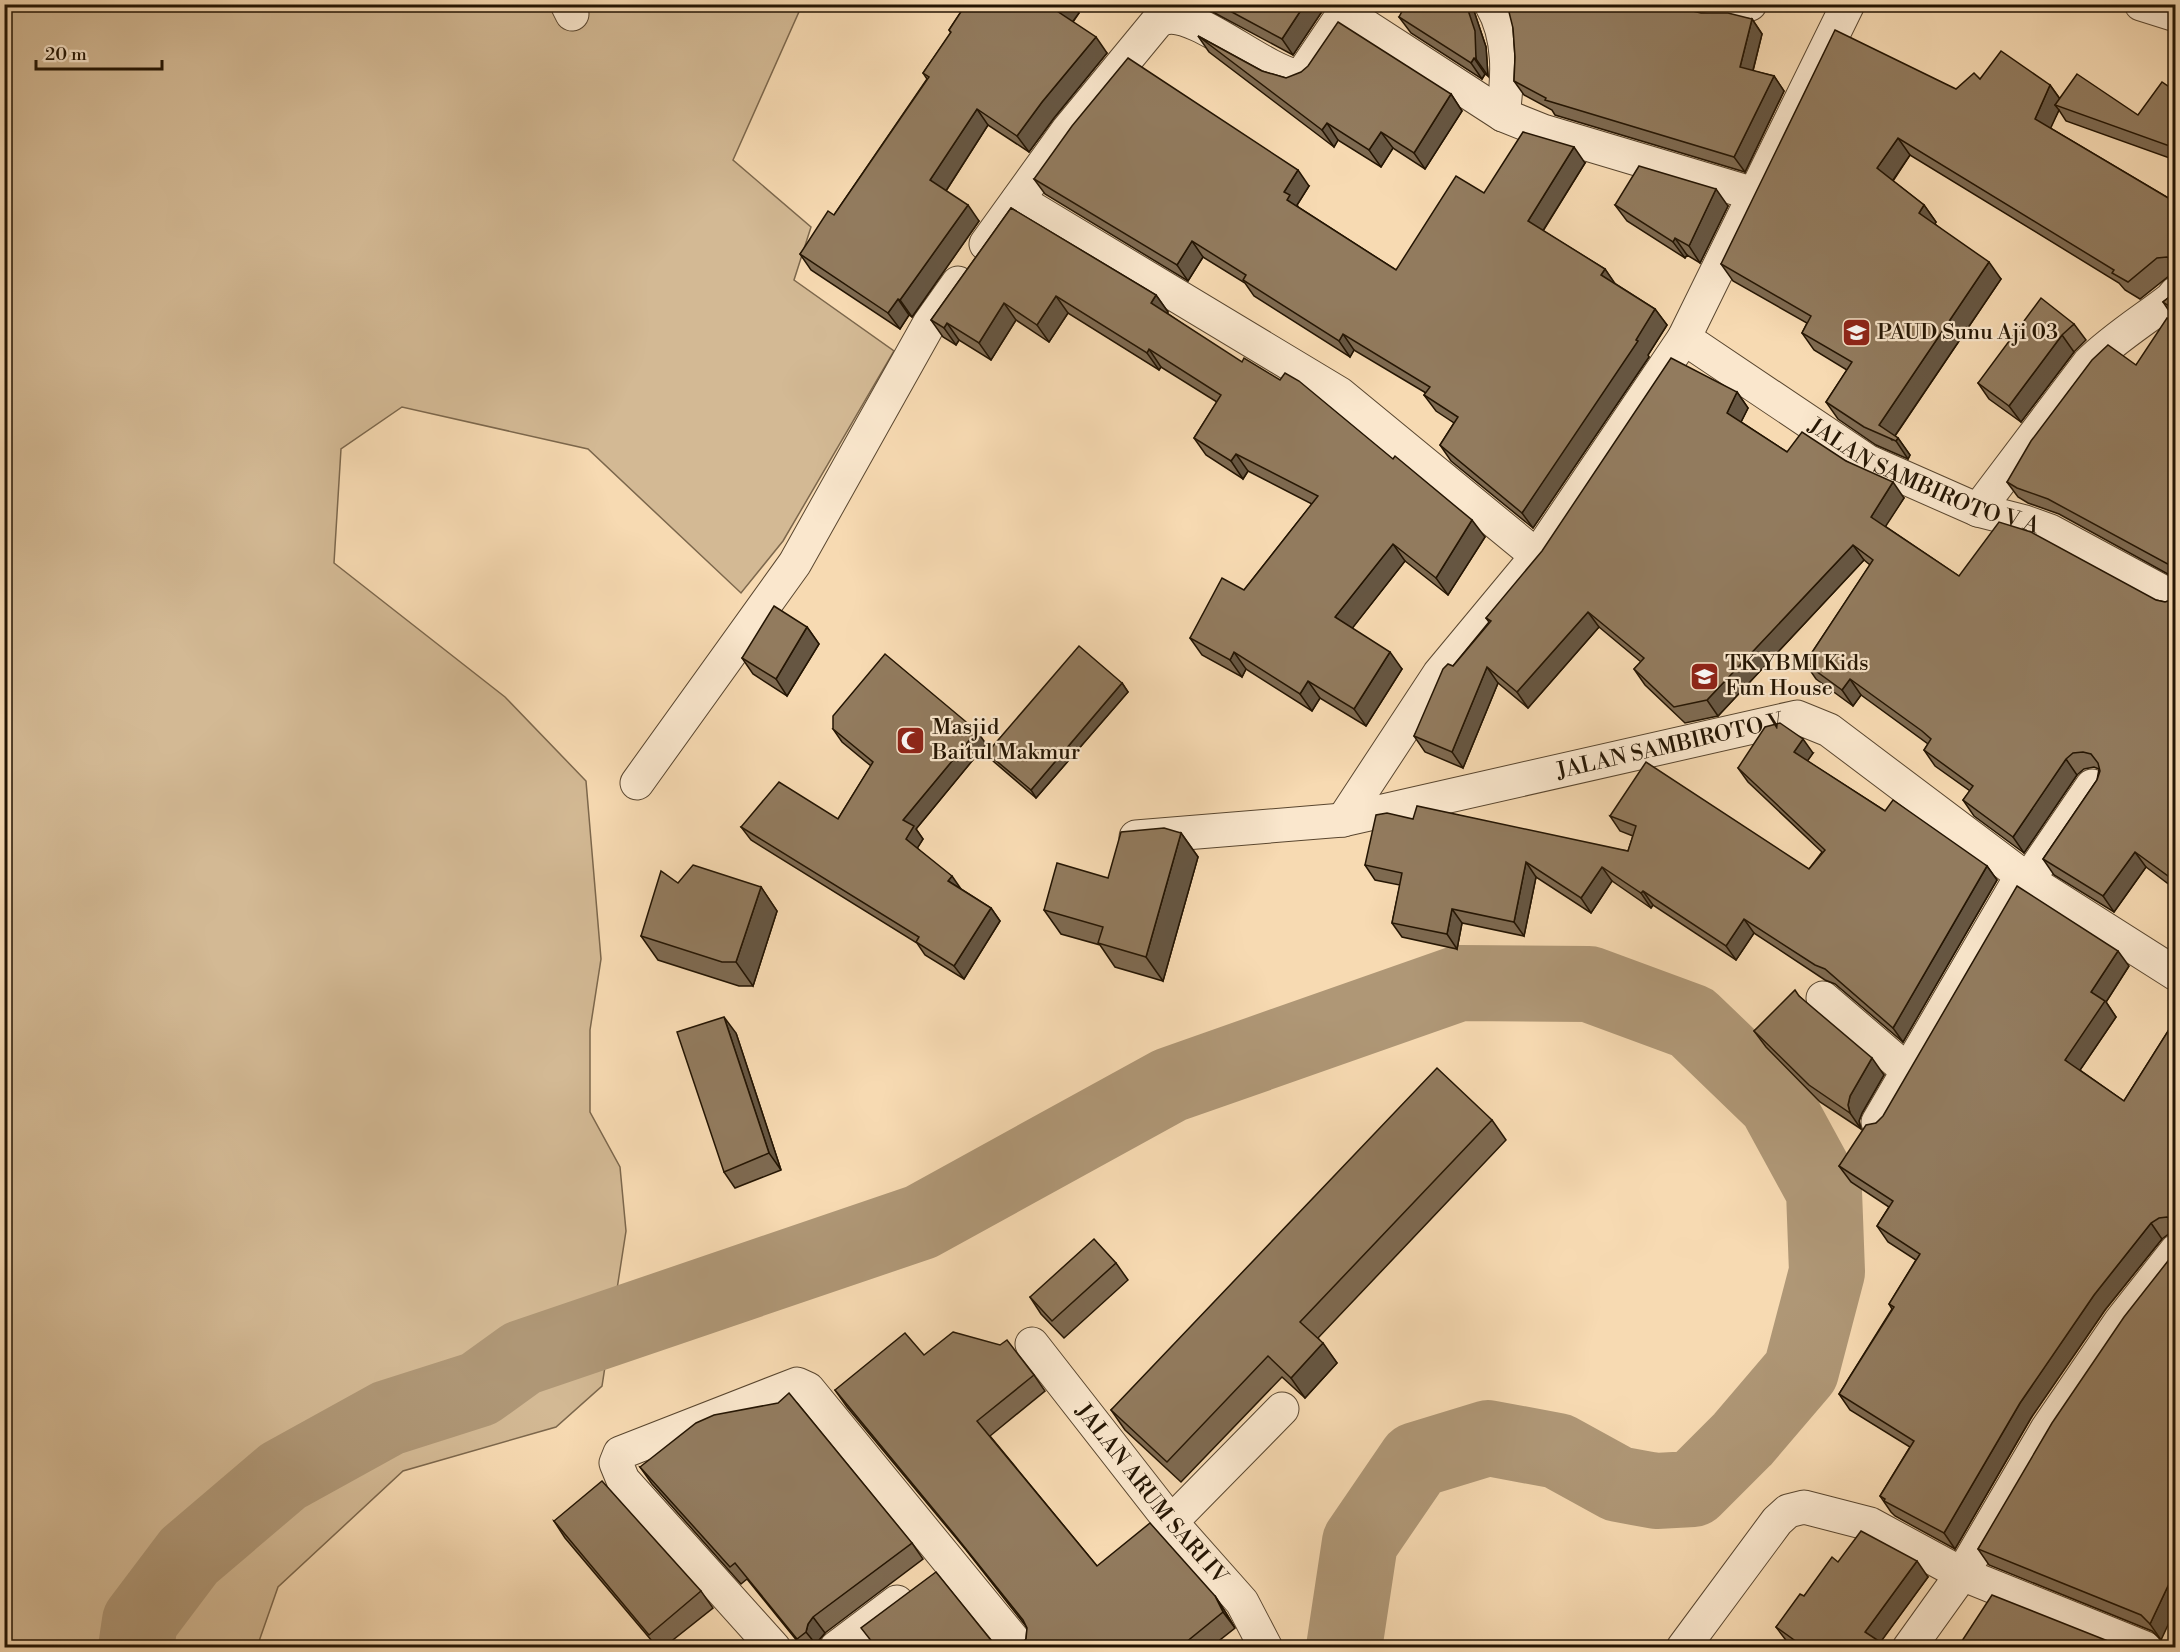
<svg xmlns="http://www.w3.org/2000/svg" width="2180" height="1652" viewBox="0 0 2180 1652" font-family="'Libre Bodoni',serif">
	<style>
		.green { fill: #d3b994; stroke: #7c674c; stroke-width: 1.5 }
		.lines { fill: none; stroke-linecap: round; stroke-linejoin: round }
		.river { stroke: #af9776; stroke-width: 76 }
		.minor-casing { stroke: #59462f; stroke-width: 35 }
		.minor { stroke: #fae7cd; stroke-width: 33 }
		.wall { fill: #7e6a51; stroke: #241503; stroke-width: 1.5 }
		.shaded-wall { fill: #665642; stroke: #241503; stroke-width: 1.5 }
		.building { fill: #927b5e; stroke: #241503; stroke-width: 1.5 }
		.labels { text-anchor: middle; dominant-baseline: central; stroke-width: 4.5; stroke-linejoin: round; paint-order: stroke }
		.poi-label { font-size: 22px; fill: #241503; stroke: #fae7cd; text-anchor: start }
		.street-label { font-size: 22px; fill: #241503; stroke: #fae7cd }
	</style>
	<rect width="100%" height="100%" fill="#f7dab2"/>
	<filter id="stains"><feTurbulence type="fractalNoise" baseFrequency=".00333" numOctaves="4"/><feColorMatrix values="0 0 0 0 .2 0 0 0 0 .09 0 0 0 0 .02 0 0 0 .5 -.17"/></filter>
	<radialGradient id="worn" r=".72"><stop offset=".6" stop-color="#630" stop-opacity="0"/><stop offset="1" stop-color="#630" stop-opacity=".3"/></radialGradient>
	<path class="green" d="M5,5H802L733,160L811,227L794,280L894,351L783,541L741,593L588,449L402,407L341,449L334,563L505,697L586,781L601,959L590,1030V1112L620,1167L626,1231L602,1386L556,1427L403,1471L278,1587L257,1647L5,1648Z"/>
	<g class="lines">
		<path class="river" d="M136,1648L140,1621L189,1556L283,1476L388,1418L479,1389L522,1358L921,1222L1170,1085L1460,983L1589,984L1692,1022L1776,1103L1824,1191L1827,1272L1801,1371L1743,1439L1693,1489L1656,1491L1618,1484L1558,1451L1488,1438L1416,1460L1360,1542L1344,1648"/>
		<defs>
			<g id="minor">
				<path d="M567,4L572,14"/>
				<path d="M1491,4C1511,38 1508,78 1503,115"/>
				<path d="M1691,4C1711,10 1730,14 1750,4"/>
				<path d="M2141,4L2176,15"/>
				<path d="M1344,12L1503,115L1543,131L1754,194"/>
				<path d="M1018,200L1340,394L1537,556"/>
				<path d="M986,244L1068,130L1157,22C1160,21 1162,18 1165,18C1195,10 1261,69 1296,76L1304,72L1350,4"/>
				<path id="s1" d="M1684,338L1867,461L1978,510L2025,522L2050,531L2176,599"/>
				<path d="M1978,510L2089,363C2113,339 2144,320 2171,299L2176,293"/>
				<path d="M637,783L795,563L929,324L958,283"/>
				<path d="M1343,820L1439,674L1537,556L1684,338L1848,4"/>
				<path id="s2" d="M1136,837L1343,820L1797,717L1829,730L2028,880L2176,974"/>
				<path d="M2028,880L2092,786"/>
				<path d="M1823,998L1908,1071"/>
				<path d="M1878,1122L2022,875"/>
				<path id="s3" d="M1032,1344L1171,1522L1242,1602L1266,1648"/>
				<path d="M1171,1522L1282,1409"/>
				<path d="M774,1648L623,1480L616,1463L620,1453L797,1384L808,1389L1020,1648"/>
				<path d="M836,1648L897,1602"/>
				<path d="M1683,1648L1777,1521L1788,1511L1804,1507L1870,1524L1962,1574L2145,1648"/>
				<path d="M1909,1648L1962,1574L2047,1429L2120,1322L2176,1251"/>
			</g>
		</defs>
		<use href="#minor" class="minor-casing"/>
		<use href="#minor" class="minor"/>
	</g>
	<g class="wall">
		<path d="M955,4H1073L1079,13L1073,22L1107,53L1054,118L1029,152L988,125L946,191L979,221L912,317L909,315L900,329L811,270L800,254L834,215L927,79L923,73L951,33L949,30L963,9Z"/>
		<path d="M1198,4H1327L1293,55Z"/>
		<path d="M1676,7L1701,13L1752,19L1762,34L1753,71L1774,76L1784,91L1745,172L1555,115L1552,110L1524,95L1514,81L1515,57L1513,28Z"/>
		<path d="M1473,8L1486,47L1488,76L1485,74L1482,79L1411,33L1399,17Z"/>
		<path d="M1198,36L1262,71L1286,78L1451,94L1462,111L1425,169L1393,148L1381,167L1338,140L1334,147L1209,52Z"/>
		<path d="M1980,79L2050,85L2060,99L2138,115L2175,91V160L2066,121L2059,110L2050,128L2175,202V275L2169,276L2140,299L2125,290L2119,283L1910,155L1893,181L1924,205L1936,222L1935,224L2001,279L1895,436L1898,438L1910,455L1908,459L1876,445L1838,419L1826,402L1847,370L1814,350L1802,333L1807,323L1733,281L1721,264L1956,89Z"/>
		<path d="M1585,163L1543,231L1605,269L1614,283L1655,309L1667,325L1648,355L1649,357L1533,528L1451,461L1440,445L1454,423L1436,411L1424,395L1426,393L1354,350L1350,357L1254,296L1245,283L1203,257L1188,281L1045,194L1034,179L1309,186L1297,205L1298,207L1396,270L1484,193Z"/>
		<path d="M1615,205L1728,206L1700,263L1687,255L1685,258L1627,221Z"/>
		<path d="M1011,208L1156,295L1168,312L1167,313L1485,537L1448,595L1405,561L1352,628L1402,669L1366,726L1320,698L1312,711L1246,669L1242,677L1202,655L1190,638L1244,590L1312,504L1248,471L1243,479L1206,455L1194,438L1217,402L1161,367L1159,370L1068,313L1049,342L1016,320L991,360L959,340L956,345L943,337L931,320Z"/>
		<path d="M2175,290V320L2163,302L2173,294Z"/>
		<path d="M2175,323V578L2059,514L2028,503L2018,497L2007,482L2136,365Z"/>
		<path d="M2074,324L2086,340L2074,352L2021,422L1989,399L1978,383Z"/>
		<path d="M1737,392L1748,408L1741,422L1787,452L1846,461L1904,498L1885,526L1959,576L2156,600L2165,602L2175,599V889L2146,867L2114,912L2054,875L2043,859L2097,780L2099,769L2094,767L2084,769L2077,775L2024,853L1974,816L1963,800L1970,791L1935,766L1924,750L1928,744L1861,695L1853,706L1816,679L1805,663L1870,565L1864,560L1718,716L1685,723L1645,685L1634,669L1641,662L1599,627L1528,708L1498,683L1463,768L1425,752L1414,736L1453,666L1489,622L1486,618Z"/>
		<path d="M807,627L819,644L787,696L753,674L742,658Z"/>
		<path d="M1122,683L1128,692L1036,798L993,761L987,753Z"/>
		<path d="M833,729L986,744L916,829L923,839L917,848L961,889L991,908L1000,921L964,979L925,955L917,943L751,840L741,827L838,819L871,766L842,742Z"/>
		<path d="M1813,753L1807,761L1885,811L1987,866L1997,880L1903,1042L1835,984L1825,980L1754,933L1736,960L1653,905L1651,908L1612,881L1591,913L1536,877L1524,936L1462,923L1457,949L1402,937L1392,923L1400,885L1375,880L1365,865L1413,819L1628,851L1633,836L1620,831L1610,816L1809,869L1822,852L1748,782L1738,768Z"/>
		<path d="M1181,833L1198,857L1163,981L1115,967L1100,945L1061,934L1044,910L1108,878Z"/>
		<path d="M678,883L761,887L777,911L753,986H739L658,960L641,936Z"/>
		<path d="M2129,966L2106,1002L2116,1017L2080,1070L2124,1101L2175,1020V1233H2170L2162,1239L2105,1310L2031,1418L1955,1549L1895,1516L1891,1512L1880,1496L1910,1447L1850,1410L1839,1394L1892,1309L1889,1304L1916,1260L1888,1242L1877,1226L1889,1207L1851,1182L1839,1166L1876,1123Z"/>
		<path d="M1799,996L1884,1075L1862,1113L1859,1121L1861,1129L1820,1102L1766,1047L1754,1031Z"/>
		<path d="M736,1033L781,1170L735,1188L724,1172Z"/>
		<path d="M1492,1120L1506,1140L1318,1338L1337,1363L1305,1398L1282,1377L1181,1482L1125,1430L1111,1410Z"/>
		<path d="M2175,1252L2161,1640L2152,1631L1989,1565L1978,1549Z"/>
		<path d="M1116,1263L1128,1280L1064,1338L1041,1314L1030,1297Z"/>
		<path d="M1000,1345L1034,1375L1045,1391L990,1436L1097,1566L1215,1596L1226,1613L1235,1628L1211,1647H1018H1020L1026,1639L1027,1628L1025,1625L966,1550L847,1407L835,1390L924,1355Z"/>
		<path d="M640,1467L912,1543L923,1559L825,1633L819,1640L818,1647H802L747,1579L741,1584L652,1484Z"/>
		<path d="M554,1521L701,1591L713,1608L664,1647H657L565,1538Z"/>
		<path d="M1838,1562L1928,1577L1880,1642L1888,1647H1794L1788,1643L1776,1627L1804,1596Z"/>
	</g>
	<g class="shaded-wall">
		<path d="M1062,4H1073L1079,13L1068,28L1057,11Z"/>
		<path d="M1305,4H1327L1293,55L1282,39Z"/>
		<path d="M1466,4H1471L1473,8L1486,47L1488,76L1476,59Z"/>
		<path d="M1752,19L1762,34L1750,82L1740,67Z"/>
		<path d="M1096,37L1107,53L1054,118L1029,152L1017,136L1042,102Z"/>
		<path d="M1474,58L1485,74L1482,79L1471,63Z"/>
		<path d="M1774,76L1784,91L1745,172L1734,157Z"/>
		<path d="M2050,85L2062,102L2055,105L2059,110L2047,136L2035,119Z"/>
		<path d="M1451,94L1462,111L1425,169L1414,153Z"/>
		<path d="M977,109L988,125L942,197L930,180Z"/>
		<path d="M1327,123L1338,140L1334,147L1322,130Z"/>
		<path d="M1381,132L1393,148L1381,167L1369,150Z"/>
		<path d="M1898,138L1910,155L1889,186L1877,168Z"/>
		<path d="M1574,147L1585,163L1539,237L1528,221Z"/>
		<path d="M1298,170L1309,186L1297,205L1301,211L1287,200L1284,192Z"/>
		<path d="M1716,189L1728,206L1700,263L1689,246Z"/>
		<path d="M968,205L979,221L912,317L900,300Z"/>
		<path d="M1924,205L1936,222L1931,230L1919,213Z"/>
		<path d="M1675,238L1687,255L1685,258L1673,242Z"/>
		<path d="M1192,241L1203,257L1188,281L1177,265Z"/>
		<path d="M1989,262L2001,279L1892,440L1879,425Z"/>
		<path d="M1605,269L1616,285L1601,275Z"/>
		<path d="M1156,295L1168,312L1163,320L1151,303Z"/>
		<path d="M1056,296L1068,313L1049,342L1037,325Z"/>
		<path d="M898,299L909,315L900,329L888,313Z"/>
		<path d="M1004,303L1016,320L991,360L979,343Z"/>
		<path d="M1655,309L1667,325L1648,355L1649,357L1533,528L1522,513Z"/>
		<path d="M947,323L959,340L956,345L944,328Z"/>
		<path d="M1343,334L1354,350L1350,357L1339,341Z"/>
		<path d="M2062,335L2074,352L2021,422L2009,406Z"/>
		<path d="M1149,349L1161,367L1159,370L1147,353Z"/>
		<path d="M1737,392L1748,408L1738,428L1727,413Z"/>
		<path d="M1898,438L1910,455L1908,459L1896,441Z"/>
		<path d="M2175,447V467L2169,457Z"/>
		<path d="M1236,454L1248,471L1243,479L1231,461Z"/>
		<path d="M1893,482L1904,498L1882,532L1871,517Z"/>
		<path d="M1472,520L1485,537L1448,595L1436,578Z"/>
		<path d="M1393,544L1405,561L1347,635L1335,617Z"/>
		<path d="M1853,545L1864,560L1718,716L1707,700Z"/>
		<path d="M1588,612L1599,627L1528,708L1517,692Z"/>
		<path d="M807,627L819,644L787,696L776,679Z"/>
		<path d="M1234,652L1246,669L1242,677L1230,660Z"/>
		<path d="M1390,652L1402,669L1366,726L1354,709Z"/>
		<path d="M1487,667L1498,683L1463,768L1452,752Z"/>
		<path d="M1850,679L1861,695L1853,706L1842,690Z"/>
		<path d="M1308,681L1320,698L1312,711L1300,694Z"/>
		<path d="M1122,683L1128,692L1036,798L1031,790Z"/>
		<path d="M977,731L986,744L916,829L923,839L915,852L906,839L903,820Z"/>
		<path d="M1803,739L1813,753L1804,766L1794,752Z"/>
		<path d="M2066,759L2077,775L2024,853L2013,837Z"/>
		<path d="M1181,833L1198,857L1163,981L1146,957Z"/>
		<path d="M2135,852L2146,867L2114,912L2103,896Z"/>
		<path d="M1526,862L1536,877L1524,936L1514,922Z"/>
		<path d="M1987,866L1997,880L1903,1042L1893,1028Z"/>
		<path d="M1602,867L1612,881L1591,913L1581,898Z"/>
		<path d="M952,876L961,889L948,881Z"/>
		<path d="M761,887L777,911L753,986L736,962Z"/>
		<path d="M1643,891L1653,905L1651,908L1641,893Z"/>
		<path d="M991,908L1000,921L964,979L954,966Z"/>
		<path d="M1452,909L1462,923L1457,949L1447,934Z"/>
		<path d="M1744,919L1754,933L1736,960L1726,946Z"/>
		<path d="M2118,951L2129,966L2106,1002L2116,1017L2076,1076L2065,1060L2091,992Z"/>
		<path d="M724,1017L736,1033L781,1170L769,1153Z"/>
		<path d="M1872,1058L1884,1075L1862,1113L1859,1121L1861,1129L1850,1113L1848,1105L1850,1096Z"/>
		<path d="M2151,1223L2162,1239L2105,1310L2031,1418L1955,1549L1944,1533L2020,1403L2094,1295Z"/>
		<path d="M1323,1343L1337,1363L1305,1398L1291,1378Z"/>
		<path d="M1917,1561L1928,1577L1877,1647L1865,1632Z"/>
		<path d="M2175,1571V1610L2161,1640L2150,1624Z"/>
		<path d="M1215,1596L1226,1613L1235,1628L1223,1612Z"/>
		<path d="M813,1617L825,1633L819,1640L818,1647L806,1632L808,1624Z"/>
	</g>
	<g class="building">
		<path d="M966,4H1062L1057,11L1096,37L1042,102L1017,136L977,109L930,180L968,205L900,300L898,299L888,313L800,254L828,211L834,215L929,77L923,73L951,32L949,30Z"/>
		<path d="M1217,4H1305L1282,39Z"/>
		<path d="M1406,4H1466L1475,31L1476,59L1474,58L1471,63L1399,17Z"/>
		<path d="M1507,4H1671L1676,7L1701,13H1728L1752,19L1740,67L1774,76L1734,157L1545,100L1546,98L1514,81L1515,57L1513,28Z"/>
		<path d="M1338,22L1451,94L1414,153L1381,132L1369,150L1327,123L1322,130L1198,36L1262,71L1286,78L1301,72L1308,66Z"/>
		<path d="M1835,30L1956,89L1974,73L1980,79L2001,51L2050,85L2035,119L2175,202V261L2167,257L2157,258L2128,282L2112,273L2114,270L1898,138L1877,168L1924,205L1919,213L1989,262L1879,425L1898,438L1896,441L1864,427L1826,402L1852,362L1802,333L1811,316L1721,264Z"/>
		<path d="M1128,58L1298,170L1284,192L1290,195L1287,200L1396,270L1456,176L1484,193L1523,132L1574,147L1528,221L1605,269L1601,275L1655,309L1636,340L1638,341L1522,513L1440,445L1458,417L1424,395L1430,387L1343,334L1339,341L1243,280L1246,275L1192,241L1177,265L1034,179L1072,126Z"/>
		<path d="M2077,74L2138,115L2162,82L2175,91V148L2055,105Z"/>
		<path d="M1639,166L1716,189L1689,246L1675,238L1673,242L1615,205Z"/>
		<path d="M1011,208L1156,295L1151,303L1242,362L1244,358L1280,380L1285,373L1299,381L1393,459L1395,456L1472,520L1436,578L1393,544L1335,617L1390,652L1354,709L1308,681L1300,694L1234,652L1230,660L1190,638L1222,578L1244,590L1318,496L1236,454L1231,461L1194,438L1221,395L1149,349L1147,353L1056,296L1037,325L1004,303L979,343L947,323L944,328L931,320Z"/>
		<path d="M2175,290V310L2163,302L2173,294Z"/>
		<path d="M2041,298L2074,324L2062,335L2009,406L1978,383Z"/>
		<path d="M2167,318L2175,323V447L2169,457L2175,461V568L2048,499L2017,488L2007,482L2031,441L2092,360L2108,345L2136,365Z"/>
		<path d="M1671,358L1737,392L1727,413L1787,452L1802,432L1846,461L1893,482L1871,517L1959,576L1999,522L2031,532L2156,600L2165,602L2175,599V881L2135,852L2103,896L2043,859L2097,780L2100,771L2098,763L2091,754L2083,752L2073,753L2066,759L2013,837L1963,800L1973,786L1924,750L1931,739L1922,731L1850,679L1842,690L1805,663L1873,560L1853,545L1707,700L1674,707L1634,669L1644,658L1588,612L1517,692L1487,667L1452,752L1414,736L1443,669L1448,664L1453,666L1491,621L1486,618L1542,551Z"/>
		<path d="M774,606L807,627L776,679L742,658Z"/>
		<path d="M1079,646L1122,683L1031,790L987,753Z"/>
		<path d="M885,654L977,731L903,820L914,826L906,839L952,876L948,881L991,908L954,966L916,942L919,937L741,827L779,782L838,819L873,762L833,729V716Z"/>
		<path d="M1780,723L1803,739L1794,752L1885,811L1893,800L1987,866L1893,1028L1825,969L1815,965L1744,919L1726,946L1643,891L1641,893L1602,867L1581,898L1526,862L1514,922L1452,909L1447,934L1392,923L1402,873L1365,865L1376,815L1387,813L1413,819L1417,806L1628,851L1636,826L1610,816L1646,762L1809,869L1825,850L1738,768L1765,727Z"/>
		<path d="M1164,828L1181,833L1146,957L1098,943L1103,927L1044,910L1057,863L1108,878L1121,832Z"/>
		<path d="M693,865L761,887L736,962H722L641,936L661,871L678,883Z"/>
		<path d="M2017,886L2118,951L2091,992L2105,1001L2065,1060L2124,1101L2175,1020V1220L2167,1217L2159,1218L2151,1223L2094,1295L2020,1403L1944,1533L1884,1501L1885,1499L1880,1496L1914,1441L1839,1394L1894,1307L1889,1304L1920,1254L1877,1226L1893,1201L1839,1166L1866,1125L1876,1123L1883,1116Z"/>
		<path d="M1795,990L1799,996L1872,1058L1850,1096L1848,1105L1850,1113L1809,1085L1754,1031Z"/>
		<path d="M724,1017L769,1153L724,1172L677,1032Z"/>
		<path d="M1437,1068L1492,1120L1300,1322L1323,1343L1291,1378L1268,1356L1167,1462L1111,1410Z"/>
		<path d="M1094,1239L1116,1263L1052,1321L1030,1297Z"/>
		<path d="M2175,1252V1571L2150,1624L2141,1615L1978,1549L2052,1423L2124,1317Z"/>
		<path d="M953,1332L1000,1345L1007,1340L1034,1375L977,1421L1097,1566L1150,1523L1215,1596L1223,1612L1180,1647H1018H1020L1026,1639L1027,1628L1023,1620L954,1534L835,1390L905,1333L924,1355Z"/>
		<path d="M789,1393L912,1543L813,1617L808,1624L806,1632L797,1639L735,1563L730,1567L640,1467L696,1423L714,1415L778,1403Z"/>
		<path d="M602,1481L701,1591L649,1635L554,1521Z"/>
		<path d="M1861,1531L1917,1561L1865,1632L1888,1647H1804L1776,1627L1800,1594L1804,1596L1832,1557L1838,1562Z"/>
		<path d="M936,1572L994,1644L999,1647H876L861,1628Z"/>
		<path d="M1992,1595L2123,1647H1958Z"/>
	</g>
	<defs>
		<symbol id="school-square" viewBox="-11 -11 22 22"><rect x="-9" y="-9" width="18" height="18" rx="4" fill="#8f2418" stroke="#fae7cd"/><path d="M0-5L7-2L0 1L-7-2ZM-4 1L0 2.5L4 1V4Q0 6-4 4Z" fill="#fff"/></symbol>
		<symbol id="mosque-square" viewBox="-11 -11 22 22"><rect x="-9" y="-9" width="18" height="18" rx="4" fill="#8f2418" stroke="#fae7cd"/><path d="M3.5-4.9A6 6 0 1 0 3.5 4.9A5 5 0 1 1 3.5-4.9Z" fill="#fff"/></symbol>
	</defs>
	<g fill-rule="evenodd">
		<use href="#school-square" x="1840" y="316" width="33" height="33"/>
		<use href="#school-square" x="1688" y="660" width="33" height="33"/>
		<use href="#mosque-square" x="894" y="724" width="33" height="33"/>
	</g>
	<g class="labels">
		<g class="poi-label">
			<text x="1877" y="332">PAUD Sunu Aji 03</text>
			<text x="1725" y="663">TK YBMI Kids<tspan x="1725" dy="25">Fun House</tspan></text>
			<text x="932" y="727">Masjid<tspan x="932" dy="25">Baitul Makmur</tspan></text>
		</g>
		<g class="street-label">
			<text stroke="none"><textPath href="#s1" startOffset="279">JALAN SAMBIROTO V A</textPath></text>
			<text stroke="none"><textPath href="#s2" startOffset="543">JALAN SAMBIROTO V</textPath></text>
			<text stroke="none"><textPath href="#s3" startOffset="192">JALAN ARUM SARI IV</textPath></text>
		</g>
	</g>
	<rect width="2180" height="1652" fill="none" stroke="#f7dab2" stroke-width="24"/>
	<rect x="6" y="6" width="2168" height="1640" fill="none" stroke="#241503" stroke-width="3"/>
	<rect x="12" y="12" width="2156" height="1628" fill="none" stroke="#241503" stroke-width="1.5"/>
	<path d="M36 60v9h126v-9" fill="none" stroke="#241503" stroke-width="3"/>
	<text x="45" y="60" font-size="18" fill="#241503" stroke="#fae7cd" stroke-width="4.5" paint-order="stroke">20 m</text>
	<rect width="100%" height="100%" filter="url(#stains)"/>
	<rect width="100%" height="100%" fill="url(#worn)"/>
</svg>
